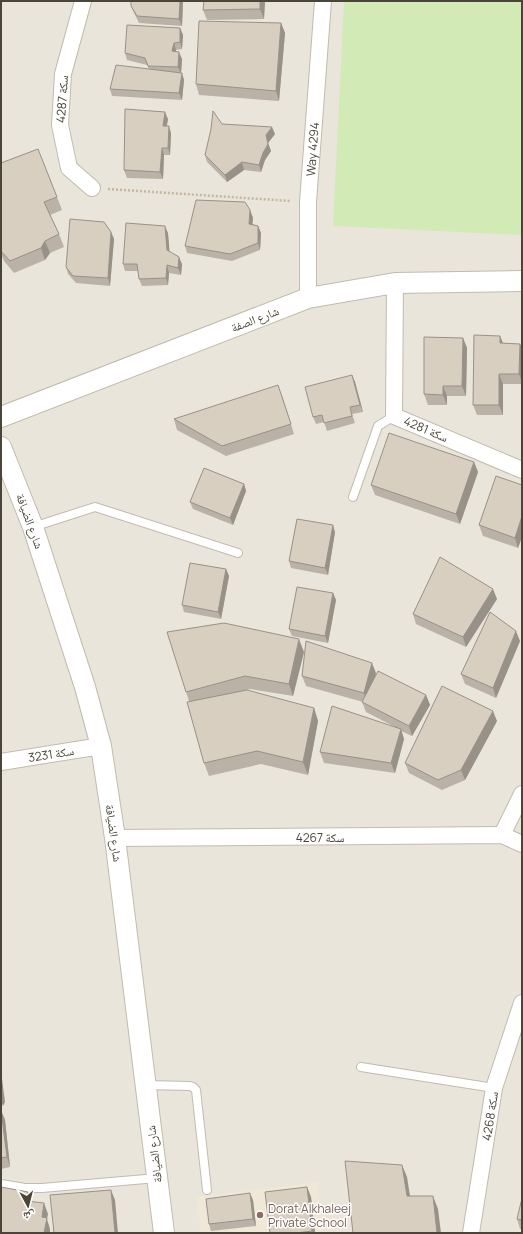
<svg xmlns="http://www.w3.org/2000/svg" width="523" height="1234" viewBox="0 0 523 1234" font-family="Manrope,'Noto Naskh Arabic',sans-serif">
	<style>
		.residential { fill: #eae5da }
		.education { fill: #efe8d6 }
		.green { fill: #d2eab5 }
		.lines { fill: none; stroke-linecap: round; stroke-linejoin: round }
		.service-casing { stroke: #c2bbae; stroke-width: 10 }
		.minor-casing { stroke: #c2bbae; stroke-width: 18 }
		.tertiary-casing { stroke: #c2bbae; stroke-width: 22 }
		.path { stroke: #c4b79f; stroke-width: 2.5; stroke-dasharray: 2 2; stroke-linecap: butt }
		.service { stroke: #fff; stroke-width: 8 }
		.minor { stroke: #fff; stroke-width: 16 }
		.tertiary { stroke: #fff; stroke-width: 20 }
		.wall { fill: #bab2a6 }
		.shaded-wall { fill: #979187 }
		.building { fill: #d8cfc1; stroke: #979187 }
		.education-dot { fill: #8d6e63; stroke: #fff; stroke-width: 1.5 }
		.labels { text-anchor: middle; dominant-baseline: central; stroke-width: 3; stroke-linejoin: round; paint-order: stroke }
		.street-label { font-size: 12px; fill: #4b4439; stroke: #fff }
		.education-label { font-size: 12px; fill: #785e54; stroke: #fff; text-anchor: start }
	</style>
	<rect width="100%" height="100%" fill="#f6f3ec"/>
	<rect class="residential" x="1" y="1" width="521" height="1232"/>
	<path class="education" d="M317,1182L323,1233H201L197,1197Z"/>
	<path class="green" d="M344,1H522V235L333,226Z"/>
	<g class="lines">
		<defs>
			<g id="service">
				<path d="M353,497L378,426L394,416"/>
				<path d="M33,527L95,507L238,553"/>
				<path d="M361,1067L494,1088"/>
				<path d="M146,1085L190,1086L193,1087L196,1090L207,1190"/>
				<path d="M1,1184L25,1188H42L157,1178"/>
			</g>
			<g id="minor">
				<path d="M83,1L63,74L60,125L69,168L92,188"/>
				<path d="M395,283L394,416L522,470"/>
				<path id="s1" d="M308,298V202L323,1"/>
				<path d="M1,762L101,746"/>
				<path d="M502,835L522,794"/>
				<path d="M115,838L502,835L522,844"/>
				<path d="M471,1233L494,1088L522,1003"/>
			</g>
			<g id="tertiary">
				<path d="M1,417L308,298L395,283L522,281"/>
				<path d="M1,447L33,527L85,687L101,746L115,838L164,1233"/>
			</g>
		</defs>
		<use href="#service" class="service-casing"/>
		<use href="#minor" class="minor-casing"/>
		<use href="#tertiary" class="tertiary-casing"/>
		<path class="path" d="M108,189L291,201"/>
		<use href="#service" class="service"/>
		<use href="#minor" class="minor"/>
		<use href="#tertiary" class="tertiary"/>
	</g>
	<g class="wall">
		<path d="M183,1L182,26L139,23L134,13L131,6Z"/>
		<path d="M204,1H265L264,19L207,20L203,10Z"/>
		<path d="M281,23L285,33L279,101L199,95L196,84Z"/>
		<path d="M180,28L183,35L182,49L176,50V52L182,59L181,73L184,80L182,100L112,96L110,89L149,69L147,65L127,60L125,53Z"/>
		<path d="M168,119L167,126L171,133L170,155H164L163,179L127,178L124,170Z"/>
		<path d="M222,124L275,134L268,143L271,151L265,160L261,172L244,170L227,182L207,162L205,155Z"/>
		<path d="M1,163L57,197L62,210L50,215L59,234L64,247L50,253L45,260L14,273L4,261L1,254Z"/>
		<path d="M250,210L253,218L252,224L258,226L261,233L260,250L232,261L187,253L185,246Z"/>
		<path d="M111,232L114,239L110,286L76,283L68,274L66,267Z"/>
		<path d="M168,233L169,251L182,264L181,275L169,273L168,285L142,286L139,279L138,271H125L123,264Z"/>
		<path d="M500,336L503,343L520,344L522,349V384H503V415H477L473,405Z"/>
		<path d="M463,338L467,348L466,396H447V405H428L424,394Z"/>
		<path d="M352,375L355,382L363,412L352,414L355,423L327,431L324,422L316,424L313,417Z"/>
		<path d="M282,395L294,434L226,456L177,430L174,419Z"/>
		<path d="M474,462L478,472L460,524L375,495L371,485Z"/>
		<path d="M244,484L246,491L233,525L193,509L190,502Z"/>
		<path d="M522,485V537L518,548L483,536L479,525Z"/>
		<path d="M335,532L328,575L291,568L289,561Z"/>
		<path d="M226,569L229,576L221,619L184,612L182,605Z"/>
		<path d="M333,593L336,600L328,643L292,636L289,629Z"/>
		<path d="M497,599L466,647L416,624L413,614Z"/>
		<path d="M520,641L496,698L465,684L461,674Z"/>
		<path d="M304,652L293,696L250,689L239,692L314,708L318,721L308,775L261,764L209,776L204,763L189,701L186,692Z"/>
		<path d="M376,673L375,677L426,695L430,705L412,736L401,731L404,739L395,773L324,763L320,752L395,727L366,712L362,702H363L306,686L302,676Z"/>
		<path d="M497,721L465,780L442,790L409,773L405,763Z"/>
		<path d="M1,1110L5,1120L10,1167L1,1169Z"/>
		<path d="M307,1187L311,1197L315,1233H270Z"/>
		<path d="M522,1198V1229H520L517,1219Z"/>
		<path d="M253,1200L256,1226L211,1231L209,1224Z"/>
	</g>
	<g class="shaded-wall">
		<path d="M180,1H183L182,26L179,19Z"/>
		<path d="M260,1H265L264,19L260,9Z"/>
		<path d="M281,23L285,33L279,101L276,91Z"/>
		<path d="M180,28L183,35L182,49L180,42Z"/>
		<path d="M174,43L176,50L175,59L172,51Z"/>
		<path d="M179,52L182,59L181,74L178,67Z"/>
		<path d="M182,73L184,80L182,100L179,93Z"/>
		<path d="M165,112L168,119L165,133L163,126Z"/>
		<path d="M169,126L171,133L170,155L168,148Z"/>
		<path d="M272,127L275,134L268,143L271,151L265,160L261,172L259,165L266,135Z"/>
		<path d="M162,148L164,155L163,179L160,172Z"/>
		<path d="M242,162L244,170L227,182L225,175Z"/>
		<path d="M250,210L253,218L252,231L249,224Z"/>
		<path d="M165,226L168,233L170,257L167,250Z"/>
		<path d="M258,226L261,233L260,250L258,243Z"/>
		<path d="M111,232L114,239L110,286L108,278Z"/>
		<path d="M45,241L50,253L45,260L41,248Z"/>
		<path d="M179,257L182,264L181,275L178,268Z"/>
		<path d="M167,265L169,273L168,285L166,278Z"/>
		<path d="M500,336L504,346L500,343Z"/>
		<path d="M463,338L467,348L466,396L462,386Z"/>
		<path d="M520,344L522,349V382L519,374Z"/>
		<path d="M499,374L503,384V415L499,405Z"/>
		<path d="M352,375L355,382L363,412L360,405Z"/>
		<path d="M443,386L447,396V405L443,395Z"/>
		<path d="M474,462L478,472L460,524L456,514Z"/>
		<path d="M244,484L246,491L233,525L230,518Z"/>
		<path d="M522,516V537L518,548L515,538Z"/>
		<path d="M333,525L335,532L328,575L325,568Z"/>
		<path d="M226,569L229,576L221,619L218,612Z"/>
		<path d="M493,589L497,599L466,647L463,637Z"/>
		<path d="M333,593L336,600L328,643L325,636Z"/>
		<path d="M516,631L520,641L496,698L493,688Z"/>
		<path d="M299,639L304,652L293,696L289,684Z"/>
		<path d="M372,663L376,673L367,703L364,693Z"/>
		<path d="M426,695L430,705L412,736L409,726Z"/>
		<path d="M314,708L318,721L308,775L303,762Z"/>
		<path d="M493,711L497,721L465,780L461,770Z"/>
		<path d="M401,729L404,739L395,773L391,763Z"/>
		<path d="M1,1071L5,1102L3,1106L1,1102Z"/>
		<path d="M1,1110L5,1120L10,1167L7,1157Z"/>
		<path d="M402,1165L407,1177L412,1209L407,1196Z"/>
		<path d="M307,1187L311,1197L315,1233H313L312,1231Z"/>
		<path d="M111,1190L115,1200L118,1233H115Z"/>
		<path d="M28,1192L31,1202L26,1201Z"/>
		<path d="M250,1193L253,1200L256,1226L253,1219Z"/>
		<path d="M433,1196L438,1209L441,1233H437Z"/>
		<path d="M44,1203L48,1214L47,1219L50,1229V1233H44L42,1217Z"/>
	</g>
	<g class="building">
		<path d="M131,1H180L179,19L137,16L131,6Z"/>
		<path d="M204,1H260V9L203,10Z"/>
		<path d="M199,21L281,23L276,91L196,84Z"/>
		<path d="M127,25L180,28V42L174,43L172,51L179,52L178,67L148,66L145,58L125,53Z"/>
		<path d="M116,65L182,73L179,93L110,89Z"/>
		<path d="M125,109L165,112L163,126H169L168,148H162L160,172L124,170Z"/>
		<path d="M213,111L222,124L272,127L266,135L268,144L263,153L259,165L242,162L225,175L205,155L211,129Z"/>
		<path d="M38,149L57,197L44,202L59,234L45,241L41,248L10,261L1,251V163Z"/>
		<path d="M196,200L245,202L250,210L249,224L258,226V243L230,254L185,246Z"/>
		<path d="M70,219L104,222L111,232L108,278L73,276L66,267Z"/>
		<path d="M126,223L165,226L167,250L179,257L178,268L167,265L166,278L139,279L137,264H123Z"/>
		<path d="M474,335L500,336V343L520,344L519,374H499V405H473Z"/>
		<path d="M424,337L463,338L462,386H443V395L424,394Z"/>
		<path d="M352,375L360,405L350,407L352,416L324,423L322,415L313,417L305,387Z"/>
		<path d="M278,385L291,424L222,446L174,419Z"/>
		<path d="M389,433L474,462L456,514L371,485Z"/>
		<path d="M204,468L244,484L230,518L190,502Z"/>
		<path d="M496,476L522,485V516L515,538L479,525Z"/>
		<path d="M297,519L333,525L325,568L289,561Z"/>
		<path d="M440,557L493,589L463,637L413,614Z"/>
		<path d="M190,563L226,569L218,612L182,605Z"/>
		<path d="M297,587L333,593L325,636L289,629Z"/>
		<path d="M490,612L516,631L493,688L461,674Z"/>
		<path d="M224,623L299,639L289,684L245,676L186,692L167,632Z"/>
		<path d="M306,641L372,663L364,693L302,676Z"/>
		<path d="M378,671L426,695L409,726L362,702Z"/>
		<path d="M442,686L493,711L461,770L438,780L405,763Z"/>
		<path d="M247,690L314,708L303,762L257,751L204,763L187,702Z"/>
		<path d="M332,706L401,729L391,763L320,752Z"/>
		<path d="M1,1110L7,1157L1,1158Z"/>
		<path d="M345,1161L402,1165L407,1196H433L437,1233H353Z"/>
		<path d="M1,1187L28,1192L26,1201L44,1203L42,1217L47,1218L44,1233H1Z"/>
		<path d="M307,1187L312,1231L296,1233H270L265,1192Z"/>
		<path d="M111,1190L115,1233H54L50,1195Z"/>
		<path d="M250,1193L253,1219L209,1224L206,1199Z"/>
		<path d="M522,1198V1220L517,1219Z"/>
	</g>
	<circle class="education-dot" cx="260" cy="1215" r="4"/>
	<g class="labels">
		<g class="street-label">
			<text transform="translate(62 99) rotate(-86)">سكة 4287</text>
			<text stroke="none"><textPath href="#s1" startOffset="149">Way 4294</textPath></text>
			<text transform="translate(255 319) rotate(-21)">شارع الصفة</text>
			<text transform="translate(426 429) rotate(23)">سكة 4281</text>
			<text transform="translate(30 521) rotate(70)">شارع الضيافة</text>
			<text transform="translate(51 754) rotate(-9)">سكة 3231</text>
			<text transform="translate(114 833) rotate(82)">شارع الضيافة</text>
			<text x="320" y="837">سكة 4267</text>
			<text transform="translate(490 1116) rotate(-81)">سكة 4268</text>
			<text transform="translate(154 1154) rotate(-97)">شارع الضيافة</text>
		</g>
		<g class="education-label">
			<text x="268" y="1208">Dorat Alkhaleej<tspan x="268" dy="14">Private School</tspan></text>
		</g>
	</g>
	<rect width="523" height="1234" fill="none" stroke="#4b4439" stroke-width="4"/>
	<g transform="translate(28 1206) rotate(173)" stroke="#ffffff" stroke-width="3" paint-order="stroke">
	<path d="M0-3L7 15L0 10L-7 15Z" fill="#4b4439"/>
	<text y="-6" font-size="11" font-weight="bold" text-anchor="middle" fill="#4b4439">ش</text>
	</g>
</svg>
